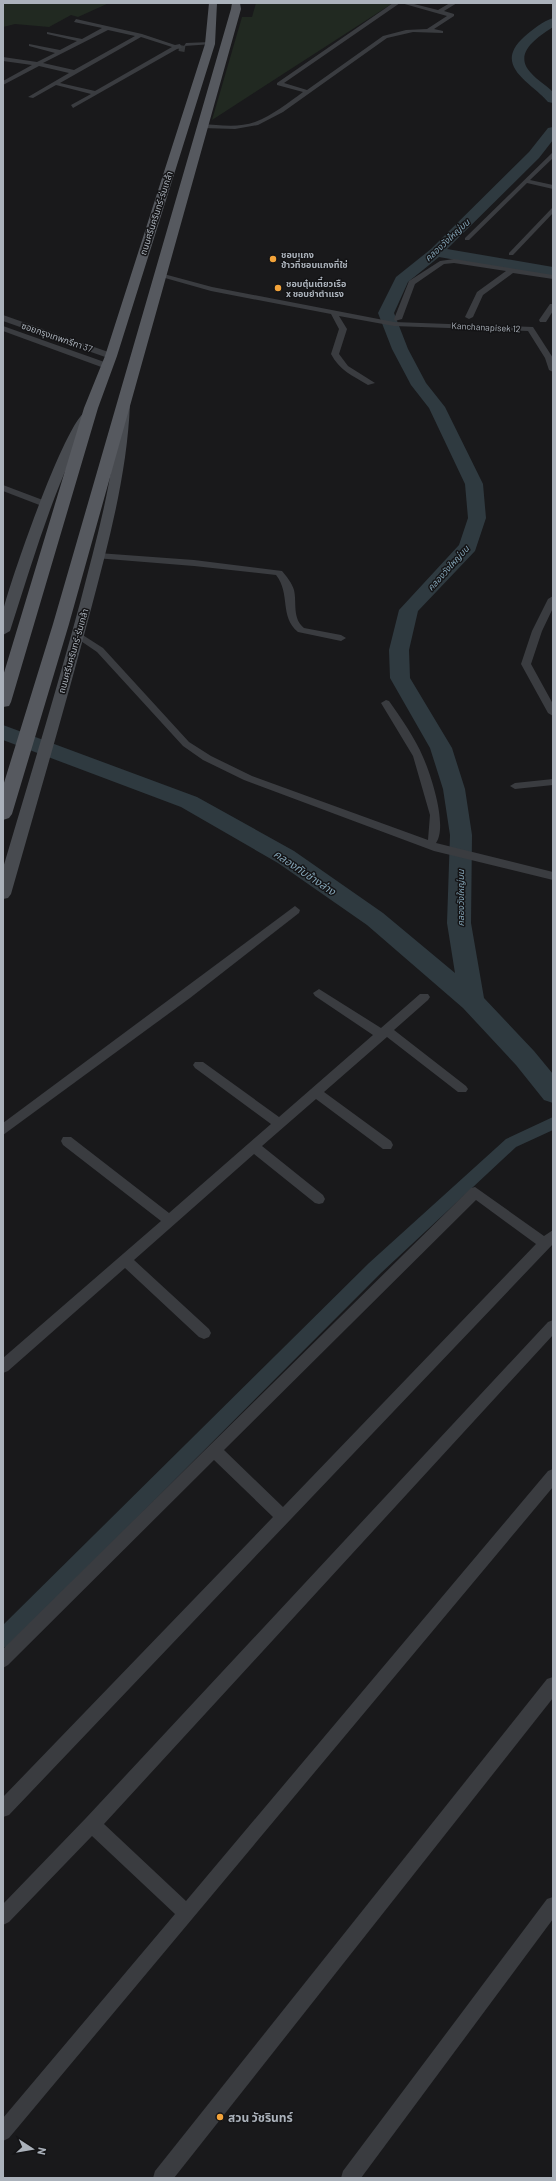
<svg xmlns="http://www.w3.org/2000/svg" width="556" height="2181" viewBox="0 0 556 2181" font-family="Barlow,'Noto Sans Thai',sans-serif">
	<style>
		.green { fill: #212921 }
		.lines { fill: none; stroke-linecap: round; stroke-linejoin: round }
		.canal { fill: #2f3a40; fill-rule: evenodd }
		.river { fill: #2f3a40; fill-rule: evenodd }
		.minor-tunnel { stroke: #36383b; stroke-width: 6; stroke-dasharray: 6 3; stroke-linecap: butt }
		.minor { fill: #3a3c40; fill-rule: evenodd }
		.tertiary { fill: #3a3c40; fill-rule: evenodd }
		.secondary { fill: #484b50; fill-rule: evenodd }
		.primary { fill: #56595f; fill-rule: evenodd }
		.poi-dot { fill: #f3a339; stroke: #141416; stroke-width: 1.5 }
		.labels { text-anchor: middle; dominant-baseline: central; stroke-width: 3; stroke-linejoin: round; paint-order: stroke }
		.far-street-label { font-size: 9px; fill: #abb2bb; stroke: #141416 }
		.far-water-label { font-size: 9px; font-style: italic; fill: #83a3b5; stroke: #141416 }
		.far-poi-label { font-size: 9px; font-weight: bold; fill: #abb2bb; stroke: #141416; text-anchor: start }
		.water-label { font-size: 11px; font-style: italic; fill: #83a3b5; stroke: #141416 }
		.near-poi-label { font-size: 12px; font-weight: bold; fill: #abb2bb; stroke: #141416; text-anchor: start }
	</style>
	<rect width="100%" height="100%" fill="#19191b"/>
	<g class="green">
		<path d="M3,3H109L78,17L71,15L49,27L15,24L3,27Z"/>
		<path d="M256,3H393L212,120L242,17H252Z"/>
	</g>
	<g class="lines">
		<path class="canal" d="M553,1117V1130L516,1147L381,1273L10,1645L3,1648V1625L369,1263L506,1139Z"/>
		<g class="river">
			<path d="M553,18V27C538,37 512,53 531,73C537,80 546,85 553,92V103L548,102C531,82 492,66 524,37C532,30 543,21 553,18Z"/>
			<path d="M553,127V140L539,158L447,249L553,267V277L439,257L408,282L394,313L408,349L426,383L445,407L483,484L486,518L475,551L418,611L409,650L410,678L452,748L465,789L472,835L471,923L484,998L534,1051L553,1074V1103L544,1100L516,1065L463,1008L367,925L278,863L181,807L3,740V725L197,797L294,851L383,913L455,973L447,923L450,835L443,789L430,748L390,678L389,650L399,610L459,545L468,518L465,484L429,408L411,385L392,349L378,313L396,277L431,249L529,152L548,128Z"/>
		</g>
		<path class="minor-tunnel" d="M179,48L185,49"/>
		<g class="minor">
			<path d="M393,3H400L284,83L307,90L383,36L406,30L427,29L447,16L401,3H410L438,10L450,3H457L444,11L454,14V16L434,29L443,31V33L413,32L387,38L283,112L258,125L235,129L202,128L199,126L202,124C219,125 239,128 255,122C273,115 288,103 303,92L277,85V83Z"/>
			<path d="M76,19L142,34L175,45L180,44L182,48L177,49L73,108L71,105L91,94L56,85L33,98L28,97L69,73L39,66L3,85V81L32,65L3,61V57L37,62L55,53L29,46V44L60,50L77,41L47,34V32L82,39L102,28L74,22ZM108,30L135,36L74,70L43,63ZM141,37L172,47L95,91L60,83Z"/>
			<path d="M186,43L210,42L213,44L184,46Z"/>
			<path d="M553,152V158L530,180L553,185V189L527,183L469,240H465V238Z"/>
			<path d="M553,207V213L513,255H509V253Z"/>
			<path d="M454,259L553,275V279L513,273L483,295L473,317L469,319L465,317L477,292L506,271L454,263L444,264L415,284L402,319L395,321L394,319L409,281L440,261Z"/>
			<path d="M160,273L212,287L394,322L533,327L553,358V372L549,370L545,358L528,331L394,326L339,316L347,329L339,354L348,366L375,383L368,385C353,376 339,370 331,354L339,329L331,314L211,291L158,276V274Z"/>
			<path d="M550,304H553V311L546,322H540L539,320Z"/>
			<path d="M3,326L110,364L111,366L104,368L3,331Z"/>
			<path d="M3,485L48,502L49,504L42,506L3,491Z"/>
			<path d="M98,553L194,560L282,571C287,577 292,583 294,590C297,603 292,618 304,628L341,635L346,638L341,641L298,632C279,616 291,594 276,575L194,566L95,558V554Z"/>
			<path d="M553,596V608L542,631L531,664L553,704V716L548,713L521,664L532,631L548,599Z"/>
			<path d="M78,632L103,648L189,742L211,756L252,776L428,840L430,815L413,756L381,703L386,700L389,701C401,718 415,738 423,757C431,775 448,826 436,843L553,872V880L434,851L244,780L203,760L183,746L97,652L75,637V633Z"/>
			<path d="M553,779V785L515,789L510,786L515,783Z"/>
			<path d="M295,906L300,910L299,913L190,998L3,1135V1123Z"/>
			<path d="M319,989L381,1028L420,994H428L430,997L428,1000L394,1030L466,1086L468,1089L466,1092H458L387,1037L324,1092L391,1141L393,1145L391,1149H383L316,1099L262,1146L323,1195L325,1199L323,1203L319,1204L315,1203L254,1154L134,1260L209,1329L211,1333L209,1337L204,1339L199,1337L125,1268L8,1371L3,1373V1358L161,1221L63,1145L61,1141L63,1137H71L169,1213L271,1124L195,1068L193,1065L195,1062H203L279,1117L373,1035L315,996L313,993Z"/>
			<path d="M475,1187L544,1236L553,1230V1244L9,1815L3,1817V1797L273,1517L214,1460L8,1665L3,1668V1649L471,1188ZM476,1200L536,1244L283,1507L224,1450Z"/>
			<path d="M553,1320V1335L104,1824L186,1901L548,1471L553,1469V1487L9,2138L3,2141V2118L175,1914L92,1836L9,1922L3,1925V1904L86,1818L548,1322Z"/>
			<path d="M553,1677V1698L174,2178H153L155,2171L547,1679Z"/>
			<path d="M553,1897V1919L361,2178H341L343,2171L547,1899Z"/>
		</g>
		<path class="tertiary" d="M3,315L114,354L116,356L114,358H108L3,321Z"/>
		<g class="secondary">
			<path d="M124,401L130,404C127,474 109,541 91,609C66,704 38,799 11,894L8,898L3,899V868C29,780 56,692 80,603C97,537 116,472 118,404Z"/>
			<path d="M87,411L93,414C55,482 34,557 10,631L3,635C3,627 2,618 3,611C9,584 67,416 87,411Z"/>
		</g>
		<g class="primary">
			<path d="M209,3H217L215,44L117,356L98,408L11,702L9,706L3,707V676L84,408L105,356L205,44Z"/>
			<path d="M232,3H240L241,9L69,624L12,814L9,818L3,820V786L53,624L231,9Z"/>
		</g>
	</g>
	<g class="poi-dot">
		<circle cx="273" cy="259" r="4"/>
		<circle cx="278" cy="288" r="4"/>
		<circle cx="220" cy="2117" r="4"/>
	</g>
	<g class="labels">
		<g class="far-street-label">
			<text transform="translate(156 213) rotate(-72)">ถนนศรีนครินทร์-ร่มเกล้า</text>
			<text transform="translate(486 327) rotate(3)">Kanchanapisek 12</text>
			<text transform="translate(57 337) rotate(19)">ซอยกรุงเทพกรีฑา 37</text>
			<text transform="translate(73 651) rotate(-74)">ถนนศรีนครินทร์-ร่มเกล้า</text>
		</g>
		<g class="far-water-label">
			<text transform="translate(447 240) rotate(-43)">คลองวังใหญ่บน</text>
			<text transform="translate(448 568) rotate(-48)">คลองวังใหญ่บน</text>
			<text transform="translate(460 898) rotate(-90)">คลองวังใหญ่บน</text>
		</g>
		<g class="far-poi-label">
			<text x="281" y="254">ชอบแกง<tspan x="281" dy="10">ข้าวที่ชอบแกงที่ใช่</tspan></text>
			<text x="286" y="283">ชอบตุ๋นเตี๋ยวเรือ<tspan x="286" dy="10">x ชอบยำตำแรง</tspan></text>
		</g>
		<g class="water-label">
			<text transform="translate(305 872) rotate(34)">คลองทับช้างล่าง</text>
		</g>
		<g class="near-poi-label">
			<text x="228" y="2117">สวน วัชรินทร์</text>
		</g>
	</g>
	<rect width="556" height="2181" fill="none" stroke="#abb2bb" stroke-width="8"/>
	<g transform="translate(32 2149) rotate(102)" stroke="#141416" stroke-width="3" paint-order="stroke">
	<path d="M0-3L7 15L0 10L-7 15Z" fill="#abb2bb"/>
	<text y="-6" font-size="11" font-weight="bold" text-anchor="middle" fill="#abb2bb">N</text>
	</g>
</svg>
